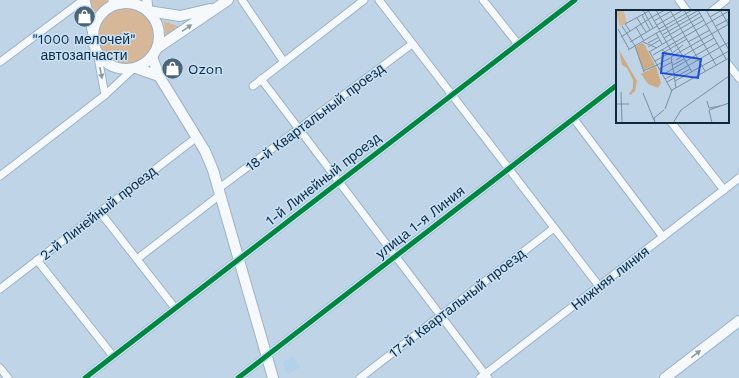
<svg xmlns="http://www.w3.org/2000/svg" width="739" height="378" viewBox="0 0 739 378" font-family="'Work Sans',sans-serif">
	<style>
		.built { fill: #b1d1ed }
		.green { fill: #d6b898 }
		.lines { fill: none; stroke-linecap: round; stroke-linejoin: round }
		.minor-casing { stroke: #9cb2c4; stroke-width: 9 }
		.tertiary-casing { stroke: #9cb2c4; stroke-width: 11 }
		.secondary-casing { stroke: #9cb2c4; stroke-width: 12 }
		.minor { stroke: #f5f9fb; stroke-width: 7 }
		.tertiary { stroke: #f5f9fb; stroke-width: 9 }
		.secondary { stroke: #f5f9fb; stroke-width: 10 }
		.cycleway-casing { stroke: #c7e1f7; stroke-width: 8 }
		.cycleway { stroke: #00873e; stroke-width: 5 }
		.oneway { fill: #8d9ba6 }
		.labels { text-anchor: middle; dominant-baseline: central; stroke-width: 3; stroke-linejoin: round; paint-order: stroke }
		.poi-label { font-size: 14px; fill: #0e293e; stroke: #c7e1f7 }
		.street-label { font-size: 14px; fill: #0e293e; stroke: #c7e1f7 }
		.inset-road { fill: none; stroke: #7890a3; stroke-width: 1 }
		.view { fill: #1d4ed8; fill-opacity: 0.15; stroke: #1d4ed8; stroke-width: 2 }
		.inset-edge { fill: none; stroke: #0e293e; stroke-width: 2 }
	</style>
	<rect width="100%" height="100%" fill="#bfd4e6"/>
	<path class="built" d="M293,356L300,367L287,375L283,362Z"/>
	<g class="green">
		<path d="M90,0H105L108,1L93,14Z"/>
		<circle cx="126" cy="36" r="28"/>
		<path d="M164,21L182,28L166,39Z"/>
	</g>
	<g class="lines">
		<defs>
			<g id="minor">
				<path d="M242,0L284,62"/>
				<path d="M379,0L599,286"/>
				<path d="M483,0L518,44"/>
				<path d="M679,0L687,11"/>
				<path d="M712,11L726,0"/>
				<path d="M97,52L105,95"/>
				<path d="M0,62L82,1L86,3"/>
				<path d="M728,64L739,78"/>
				<path d="M261,79L488,378"/>
				<path d="M253,86L364,0"/>
				<path d="M574,119L663,237"/>
				<path d="M671,122L724,190"/>
				<path d="M0,176L105,95L133,69"/>
				<path d="M218,189L412,44"/>
				<path d="M100,212L175,308"/>
				<path d="M137,259L220,195"/>
				<path d="M37,260L113,356"/>
				<path d="M0,289L197,137"/>
				<path d="M0,368L8,378"/>
				<path d="M85,378L575,0"/>
				<path d="M238,378L617,85"/>
				<path d="M360,378L554,228"/>
				<path d="M480,378L739,178"/>
			</g>
			<g id="tertiary">
				<path d="M85,0L93,34"/>
				<path d="M113,0L121,4L125,0"/>
				<path d="M147,0L148,11"/>
			</g>
			<g id="secondary">
				<circle cx="126" cy="36" r="33"/>
				<path d="M148,11L180,16L210,9"/>
				<path d="M157,48L228,0"/>
				<path d="M152,57L159,76L205,151L213,170L273,378"/>
				<path d="M136,68L159,76"/>
				<path d="M665,378L739,321"/>
			</g>
		</defs>
		<use href="#minor" class="minor-casing"/>
		<use href="#tertiary" class="tertiary-casing"/>
		<use href="#secondary" class="secondary-casing"/>
		<use href="#minor" class="minor"/>
		<use href="#tertiary" class="tertiary"/>
		<use href="#secondary" class="secondary"/>
		<defs>
			<g id="cycleway">
				<path d="M85,378L575,0"/>
				<path d="M238,378L617,85"/>
			</g>
		</defs>
		<use href="#cycleway" class="cycleway-casing"/>
		<use href="#cycleway" class="cycleway"/>
	</g>
	<defs><path id="oneway-solid" d="M-6-.8H1V-3.2L6.5 0L1 3.2V.8H-6Z"/></defs>
	<g class="oneway">
		<use href="#oneway-solid" transform="translate(187 28) rotate(-34)"/>
		<use href="#oneway-solid" transform="translate(101 73) rotate(79)"/>
		<use href="#oneway-solid" transform="translate(696 354) rotate(-38)"/>
	</g>
	<defs>
		<symbol id="shop-disc" viewBox="-11 -11 22 22"><circle r="9.5" fill="#4c6579" stroke="#c7e1f7"/><path d="M-5-2.5h2.3a2.7 3.5 0 0 1 5.4 0H5L5.5 6h-11ZM-1.5-2.5h3a1.5 2.3 0 0 0-3 0Z" fill="#fff"/></symbol>
	</defs>
	<g fill-rule="evenodd">
		<use href="#shop-disc" x="72" y="4" width="25" height="25"/>
		<use href="#shop-disc" x="160" y="56" width="25" height="25"/>
	</g>
	<g class="labels">
		<g class="poi-label">
			<text x="84" y="39">"1000 мелочей"<tspan x="84" dy="16">автозапчасти</tspan></text>
			<text x="188" y="69" text-anchor="start">Ozon</text>
		</g>
		<g class="street-label">
			<text transform="translate(315 117) rotate(-37)">18-й Квартальный проезд</text>
			<text transform="translate(323 179) rotate(-38)">1-й Линейный проезд</text>
			<text transform="translate(98 213) rotate(-38)">2-й Линейный проезд</text>
			<text transform="translate(420 222) rotate(-38)">улица 1-я Линия</text>
			<text transform="translate(610 278) rotate(-38)">Нижняя линия</text>
			<text transform="translate(457 303) rotate(-38)">17-й Квартальный проезд</text>
		</g>
	</g>
	<g transform="translate(616 10)">
		<rect width="113" height="113" fill="#bfd4e6"/>
		<path d="M0,0H7L10,9L11,13L5,16L3,15Z" fill="#d6b898"/>
		<path d="M26,33L28,34L39,55L27,60L19,37ZM3,40L21,71L19,81L15,85L13,84L17,78V70L11,58L6,55ZM40,56L45,73L42,78L32,74L25,64Z" fill="#cdac85"/>
		<path class="inset-road" d="M27,0L37,18M32,0L56,42M40,0L76,62M54,0L89,61M68,0L100,55M82,0L110,49M90,0L113,40M104,0L113,15M26,5L34,20M36,7L49,0M94,7L106,0M21,8L30,22M38,11L57,0M41,15L67,0M6,16L19,36L28,62M100,16L113,9M20,17L28,31M2,19L13,39M43,19L76,0M14,21L9,14L33,1M44,22L83,0M40,23L46,34M46,25L84,3M5,27L36,7M48,28L86,6M14,32L41,16M27,32L41,38M72,32L94,20M32,33L43,27M32,37L44,30M12,40L44,21M46,40L54,45L67,35M33,41L56,81M33,42L88,10M45,44L71,29M37,45L113,1M55,47L113,14M55,47L60,78M60,50L98,28M39,51L52,44M41,55L54,48M57,55L68,49M43,59L56,52M27,61L41,55M48,64L101,33M49,69L113,32M59,71L113,41M51,72L74,59M5,82L6,113M27,83L38,110M91,91L93,98L104,96M0,94H13M49,99L56,80L113,48M39,113L38,108L48,100M57,113L65,100L113,66M96,113L93,100L113,93"/>
		<path class="view" d="M47,43L85,49L82,68L45,63Z"/>
		<rect width="113" height="113" class="inset-edge"/>
	</g>
</svg>
